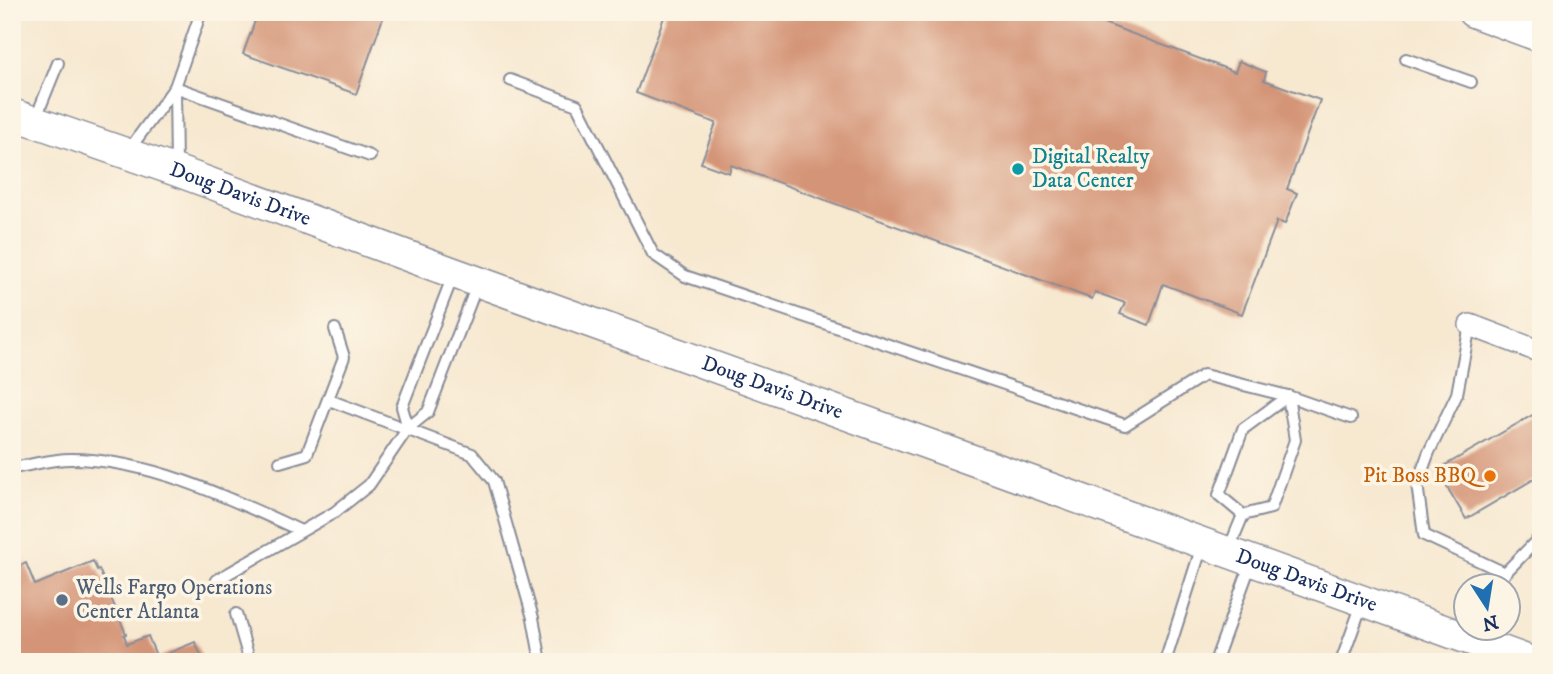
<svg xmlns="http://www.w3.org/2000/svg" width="1553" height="674" viewBox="0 0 1553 674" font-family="'IM FELL DW Pica',serif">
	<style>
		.building { fill: #d49477 }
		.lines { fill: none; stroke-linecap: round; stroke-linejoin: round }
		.lane-casing { stroke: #898c97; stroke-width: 14 }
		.street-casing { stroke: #898c97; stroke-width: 24 }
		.secondary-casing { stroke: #898c97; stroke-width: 33 }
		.lane { stroke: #fff; stroke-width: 10 }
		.street { stroke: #fff; stroke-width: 21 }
		.secondary { stroke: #fff; stroke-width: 30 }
		.culture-dot { fill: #0f9aa8; stroke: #fcf5e5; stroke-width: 2.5 }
		.food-dot { fill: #e8710a; stroke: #fcf5e5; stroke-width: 2.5 }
		.service-dot { fill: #5c6f8a; stroke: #fcf5e5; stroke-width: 2.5 }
		.labels { text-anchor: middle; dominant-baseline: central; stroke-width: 7; stroke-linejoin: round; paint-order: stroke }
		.culture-label { font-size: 21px; fill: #0d838f; stroke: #fcf5e5; text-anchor: start }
		.street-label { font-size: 21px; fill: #1b2f5e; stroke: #fcf5e5 }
		.food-label { font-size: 21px; fill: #c56008; stroke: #fcf5e5; text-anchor: end }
		.service-label { font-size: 21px; fill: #4e5e75; stroke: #fcf5e5; text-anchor: start }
	</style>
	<rect width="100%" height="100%" fill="#fcf5e5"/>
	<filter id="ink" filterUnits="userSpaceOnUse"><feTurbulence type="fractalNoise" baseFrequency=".0143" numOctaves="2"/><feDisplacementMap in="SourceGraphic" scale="14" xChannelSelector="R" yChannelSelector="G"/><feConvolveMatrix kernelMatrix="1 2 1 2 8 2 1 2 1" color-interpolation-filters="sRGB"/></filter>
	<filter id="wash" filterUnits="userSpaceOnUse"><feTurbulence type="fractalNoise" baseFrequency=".00686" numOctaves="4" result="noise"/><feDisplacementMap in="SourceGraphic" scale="28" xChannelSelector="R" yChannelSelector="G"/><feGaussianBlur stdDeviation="1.57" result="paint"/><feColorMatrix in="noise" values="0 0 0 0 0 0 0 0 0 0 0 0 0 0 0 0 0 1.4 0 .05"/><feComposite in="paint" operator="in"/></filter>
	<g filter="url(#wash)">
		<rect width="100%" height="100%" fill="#f7e8d0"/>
		<g id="blocks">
			<g class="building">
				<path d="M239,12H385L356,94L243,54L255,21L238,16Z"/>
				<path d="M666,12H1074L1235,72L1239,61L1266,72L1264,80L1320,100L1287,189L1297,193L1285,224L1277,221L1242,314L1163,284L1149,325L1120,314L1125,303L1095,292L1092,299L731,165L729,173L701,163L716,123L636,93Z"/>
				<path d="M1536,413L1541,422V475L1466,519L1437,470Z"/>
				<path d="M93,561L97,570L99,569L126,634L124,635L127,644L148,636L157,658L195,642L204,662H12V569L26,563L35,585Z"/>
			</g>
		</g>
	</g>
	<g filter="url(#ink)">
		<use href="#blocks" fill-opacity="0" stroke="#898c97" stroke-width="2"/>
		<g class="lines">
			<defs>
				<g id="lane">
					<path d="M1406,59L1471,82"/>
					<path d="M510,80L577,105L653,254L685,276L1125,425L1204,375L1288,396L1351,418"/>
					<path d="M175,87L370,156"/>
					<path d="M175,87L176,168"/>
					<path d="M35,120L58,63"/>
					<path d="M128,151L175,87L201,12"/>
					<path d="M1470,325L1457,394L1429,452L1417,484L1424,535L1505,573"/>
					<path d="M329,400L472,454L494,481L533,618L541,662"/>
					<path d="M408,428L402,407L454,273"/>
					<path d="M280,462L307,454L344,357L335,329"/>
					<path d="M12,468C31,465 52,459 71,459C149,459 232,499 301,531"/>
					<path d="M1243,515L1219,495L1243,429L1288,396"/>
					<path d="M1243,515L1271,508L1295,440L1288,396"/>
					<path d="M1228,551L1243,515"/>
					<path d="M217,580L335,512L369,485L408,428L428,412L477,285"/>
					<path d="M1499,586L1505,573L1541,536"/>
					<path d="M236,614L250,662"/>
					<path d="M1165,662L1202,546"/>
					<path d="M1215,662L1251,563"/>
					<path d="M1341,662L1362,604"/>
				</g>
				<path id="street" d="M1470,325L1541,352"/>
				<g id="secondary">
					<path d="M1473,12L1541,37"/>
					<path id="s1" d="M12,114L177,171L454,273L1532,662"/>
				</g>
			</defs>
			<use href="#lane" class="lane-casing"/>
			<use href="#street" class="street-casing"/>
			<use href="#secondary" class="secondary-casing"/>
			<use href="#lane" class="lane"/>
			<use href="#street" class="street"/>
			<use href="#secondary" class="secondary"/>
		</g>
	</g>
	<circle class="culture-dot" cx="1018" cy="169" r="7"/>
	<circle class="food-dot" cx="1490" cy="476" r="7"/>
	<circle class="service-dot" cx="62" cy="600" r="7"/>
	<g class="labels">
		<g class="culture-label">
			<text x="1032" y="157">Digital Realty<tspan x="1032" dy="24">Data Center</tspan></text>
		</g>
		<g class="street-label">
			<text stroke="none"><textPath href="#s1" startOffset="242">Doug Davis Drive</textPath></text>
			<text stroke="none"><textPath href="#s1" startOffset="808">Doug Davis Drive</textPath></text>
			<text stroke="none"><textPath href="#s1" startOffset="1376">Doug Davis Drive</textPath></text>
		</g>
		<g class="food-label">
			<text x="1476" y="476">Pit Boss BBQ</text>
		</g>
		<g class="service-label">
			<text x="76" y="588">Wells Fargo Operations<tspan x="76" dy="24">Center Atlanta</tspan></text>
		</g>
	</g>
	<rect width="1553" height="674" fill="none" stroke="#fcf5e5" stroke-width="42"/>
	<g transform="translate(1487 607) rotate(168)"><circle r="33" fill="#fcf5e5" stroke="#a2a6af" stroke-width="2"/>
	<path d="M0-5L12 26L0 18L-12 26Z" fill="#1f6fb2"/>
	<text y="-10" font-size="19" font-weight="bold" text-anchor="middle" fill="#1b2f5e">N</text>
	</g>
</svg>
